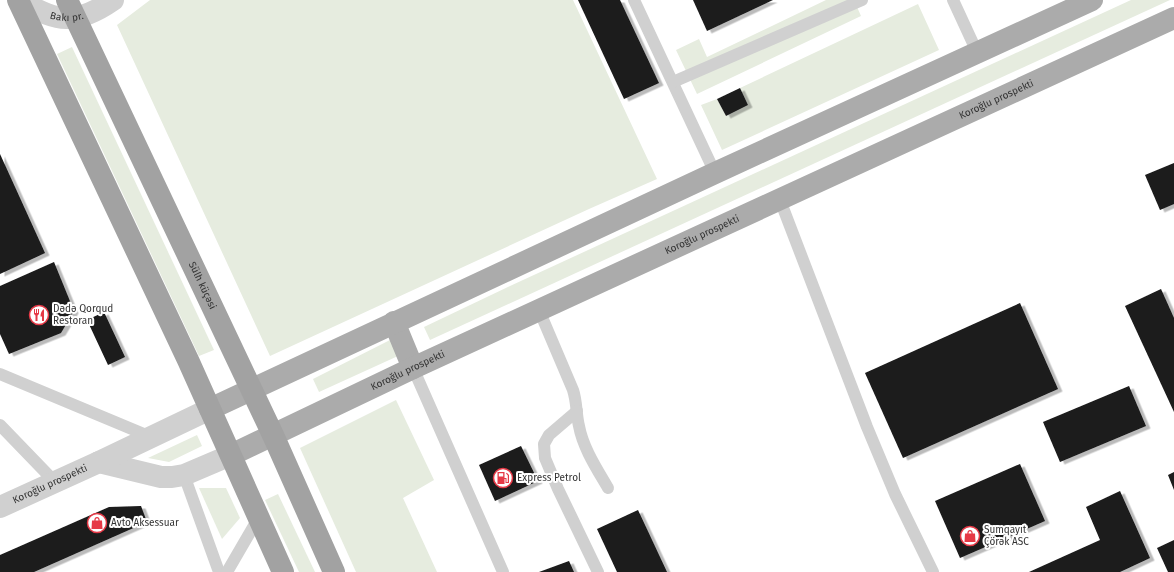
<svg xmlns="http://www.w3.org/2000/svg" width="1174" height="572" viewBox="0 0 1174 572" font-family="'Fira Sans',sans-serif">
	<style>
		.green { fill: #e6ecdf }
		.building { fill: #1a1a1a; filter: url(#shadow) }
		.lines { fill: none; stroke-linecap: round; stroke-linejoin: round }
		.service { stroke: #d0d0d0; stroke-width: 12 }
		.tertiary { stroke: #d0d0d0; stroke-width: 22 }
		.primary { stroke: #ababab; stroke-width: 22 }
		.trunk { stroke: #a2a2a2; stroke-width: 22 }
		.labels { text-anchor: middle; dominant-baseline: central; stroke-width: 4; stroke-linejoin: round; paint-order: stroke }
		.street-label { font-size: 10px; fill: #333; stroke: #fff }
		.poi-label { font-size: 10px; fill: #333; stroke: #fff; text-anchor: start }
	</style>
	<defs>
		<filter id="shadow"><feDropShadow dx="4.5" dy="2.5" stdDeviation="0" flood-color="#0004"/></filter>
	</defs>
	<rect width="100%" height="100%" fill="#fff"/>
	<g class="green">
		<path d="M150,0H573L657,179L589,209L270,356L117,25Z"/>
		<path d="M826,0H854L861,16L697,94L676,50L699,39L707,57Z"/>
		<path d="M1131,0H1170L430,340L424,327L510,286Z"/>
		<path d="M918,4L939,50L722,150L701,105L717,99L726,116L748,105L740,88Z"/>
		<path d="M72,47L214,350L199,356L57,54Z"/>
		<path d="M392,339L398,356L319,392L313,379Z"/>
		<path d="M396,400L434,480L403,498L437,572H356L300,448Z"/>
		<path d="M197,435L202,446L169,462L148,458Z"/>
		<path d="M199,488H226L240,518L222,539Z"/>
		<path d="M278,494L315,572H299L265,500Z"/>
	</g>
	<g class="building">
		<path d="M578,0H620L659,83L624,99Z"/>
		<path d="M693,0H773L707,31Z"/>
		<path d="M740,88L748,105L726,116L717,99Z"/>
		<path d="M0,154L45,253L0,274Z"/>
		<path d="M1174,163V204L1160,210L1145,175Z"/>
		<path d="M54,262L74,311L61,333L9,354L0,334V286Z"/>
		<path d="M1161,289L1174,318V412L1125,306Z"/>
		<path d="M1020,303L1058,389L903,458L865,373Z"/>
		<path d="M104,312L125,357L108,365L87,320Z"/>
		<path d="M1129,386L1146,426L1060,462L1043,422Z"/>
		<path d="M521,446L538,481L495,501L479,465Z"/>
		<path d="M1020,464L1045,521L960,558L935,501Z"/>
		<path d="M1174,472V490L1168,475Z"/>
		<path d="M1120,491L1150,558L1120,572H1029L1100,540L1086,507Z"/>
		<path d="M141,506L147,522L34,572H0V555L109,507Z"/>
		<path d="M638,510L667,572H617L597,529Z"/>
		<path d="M1174,540V572H1168L1157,548Z"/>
		<path d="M569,561L574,572H539Z"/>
	</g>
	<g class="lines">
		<g class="service">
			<path d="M634,0L715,173"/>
			<path d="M953,0L977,52"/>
			<path d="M673,82L862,0"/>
			<path d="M780,200L867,427L895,494L933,572"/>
			<path d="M539,310L573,390C577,402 576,414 579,426C583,448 597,469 608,488"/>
			<path d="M413,368L503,572"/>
			<path d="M0,374L151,437"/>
			<path d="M577,411L549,435L544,444L545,458L558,489L598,572"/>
			<path d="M0,425L55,482"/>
			<path d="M184,475L219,572"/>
			<path d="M227,572L259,517"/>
		</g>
		<g class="tertiary">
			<path id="s1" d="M19,1C34,8 50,18 66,18C83,19 100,9 113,0"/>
			<path d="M99,462L161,477H172L184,475L231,455"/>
			<path id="s2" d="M0,507L99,462L210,409"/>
		</g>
		<g class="primary">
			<path d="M394,322L413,368"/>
			<path d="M210,409L715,173L1092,0"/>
			<path id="s3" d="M231,455L413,368L1174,18"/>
		</g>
		<g class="trunk">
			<path d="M18,0L188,360L283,572"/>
			<path id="s4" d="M67,0L273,435L334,572"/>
		</g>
	</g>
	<defs>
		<symbol id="restaurant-ring" viewBox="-11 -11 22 22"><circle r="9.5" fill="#fff" stroke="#e63946" stroke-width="1.5"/><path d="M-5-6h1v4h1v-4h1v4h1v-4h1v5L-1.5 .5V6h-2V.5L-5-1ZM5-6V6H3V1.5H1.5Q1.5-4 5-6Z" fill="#e63946"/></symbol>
		<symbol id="fuel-ring" viewBox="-11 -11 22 22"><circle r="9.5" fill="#fff" stroke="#e63946" stroke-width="1.5"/><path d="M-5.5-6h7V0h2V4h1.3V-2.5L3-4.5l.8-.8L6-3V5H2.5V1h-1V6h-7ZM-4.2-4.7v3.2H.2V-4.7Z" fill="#e63946"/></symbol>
		<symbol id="shop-ring" viewBox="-11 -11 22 22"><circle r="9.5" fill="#fff" stroke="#e63946" stroke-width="1.5"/><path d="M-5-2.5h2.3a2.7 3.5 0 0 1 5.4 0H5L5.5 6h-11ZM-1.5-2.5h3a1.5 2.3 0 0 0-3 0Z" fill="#e63946"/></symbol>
	</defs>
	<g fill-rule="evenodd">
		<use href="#restaurant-ring" x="28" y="304" width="22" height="22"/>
		<use href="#fuel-ring" x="492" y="467" width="22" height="22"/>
		<use href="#shop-ring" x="86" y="512" width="22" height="22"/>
		<use href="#shop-ring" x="959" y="525" width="22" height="22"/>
	</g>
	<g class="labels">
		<g class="street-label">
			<text stroke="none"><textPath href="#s1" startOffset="51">Bakı pr.</textPath></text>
			<text stroke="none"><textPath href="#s3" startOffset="844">Koroğlu prospekti</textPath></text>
			<text stroke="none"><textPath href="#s3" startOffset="520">Koroğlu prospekti</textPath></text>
			<text stroke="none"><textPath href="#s4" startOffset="316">Sülh küçəsi</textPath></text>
			<text stroke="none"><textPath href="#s3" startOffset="196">Koroğlu prospekti</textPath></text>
			<text stroke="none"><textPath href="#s2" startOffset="55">Koroğlu prospekti</textPath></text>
		</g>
		<g class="poi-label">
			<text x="53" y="309">Dədə Qorqud<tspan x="53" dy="12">Restoran</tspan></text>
			<text x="517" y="478">Express Petrol</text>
			<text x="111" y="523">Avto Aksessuar</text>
			<text x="984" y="530">Sumqayıt<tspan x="984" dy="12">Çörək ASC</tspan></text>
		</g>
	</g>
</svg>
